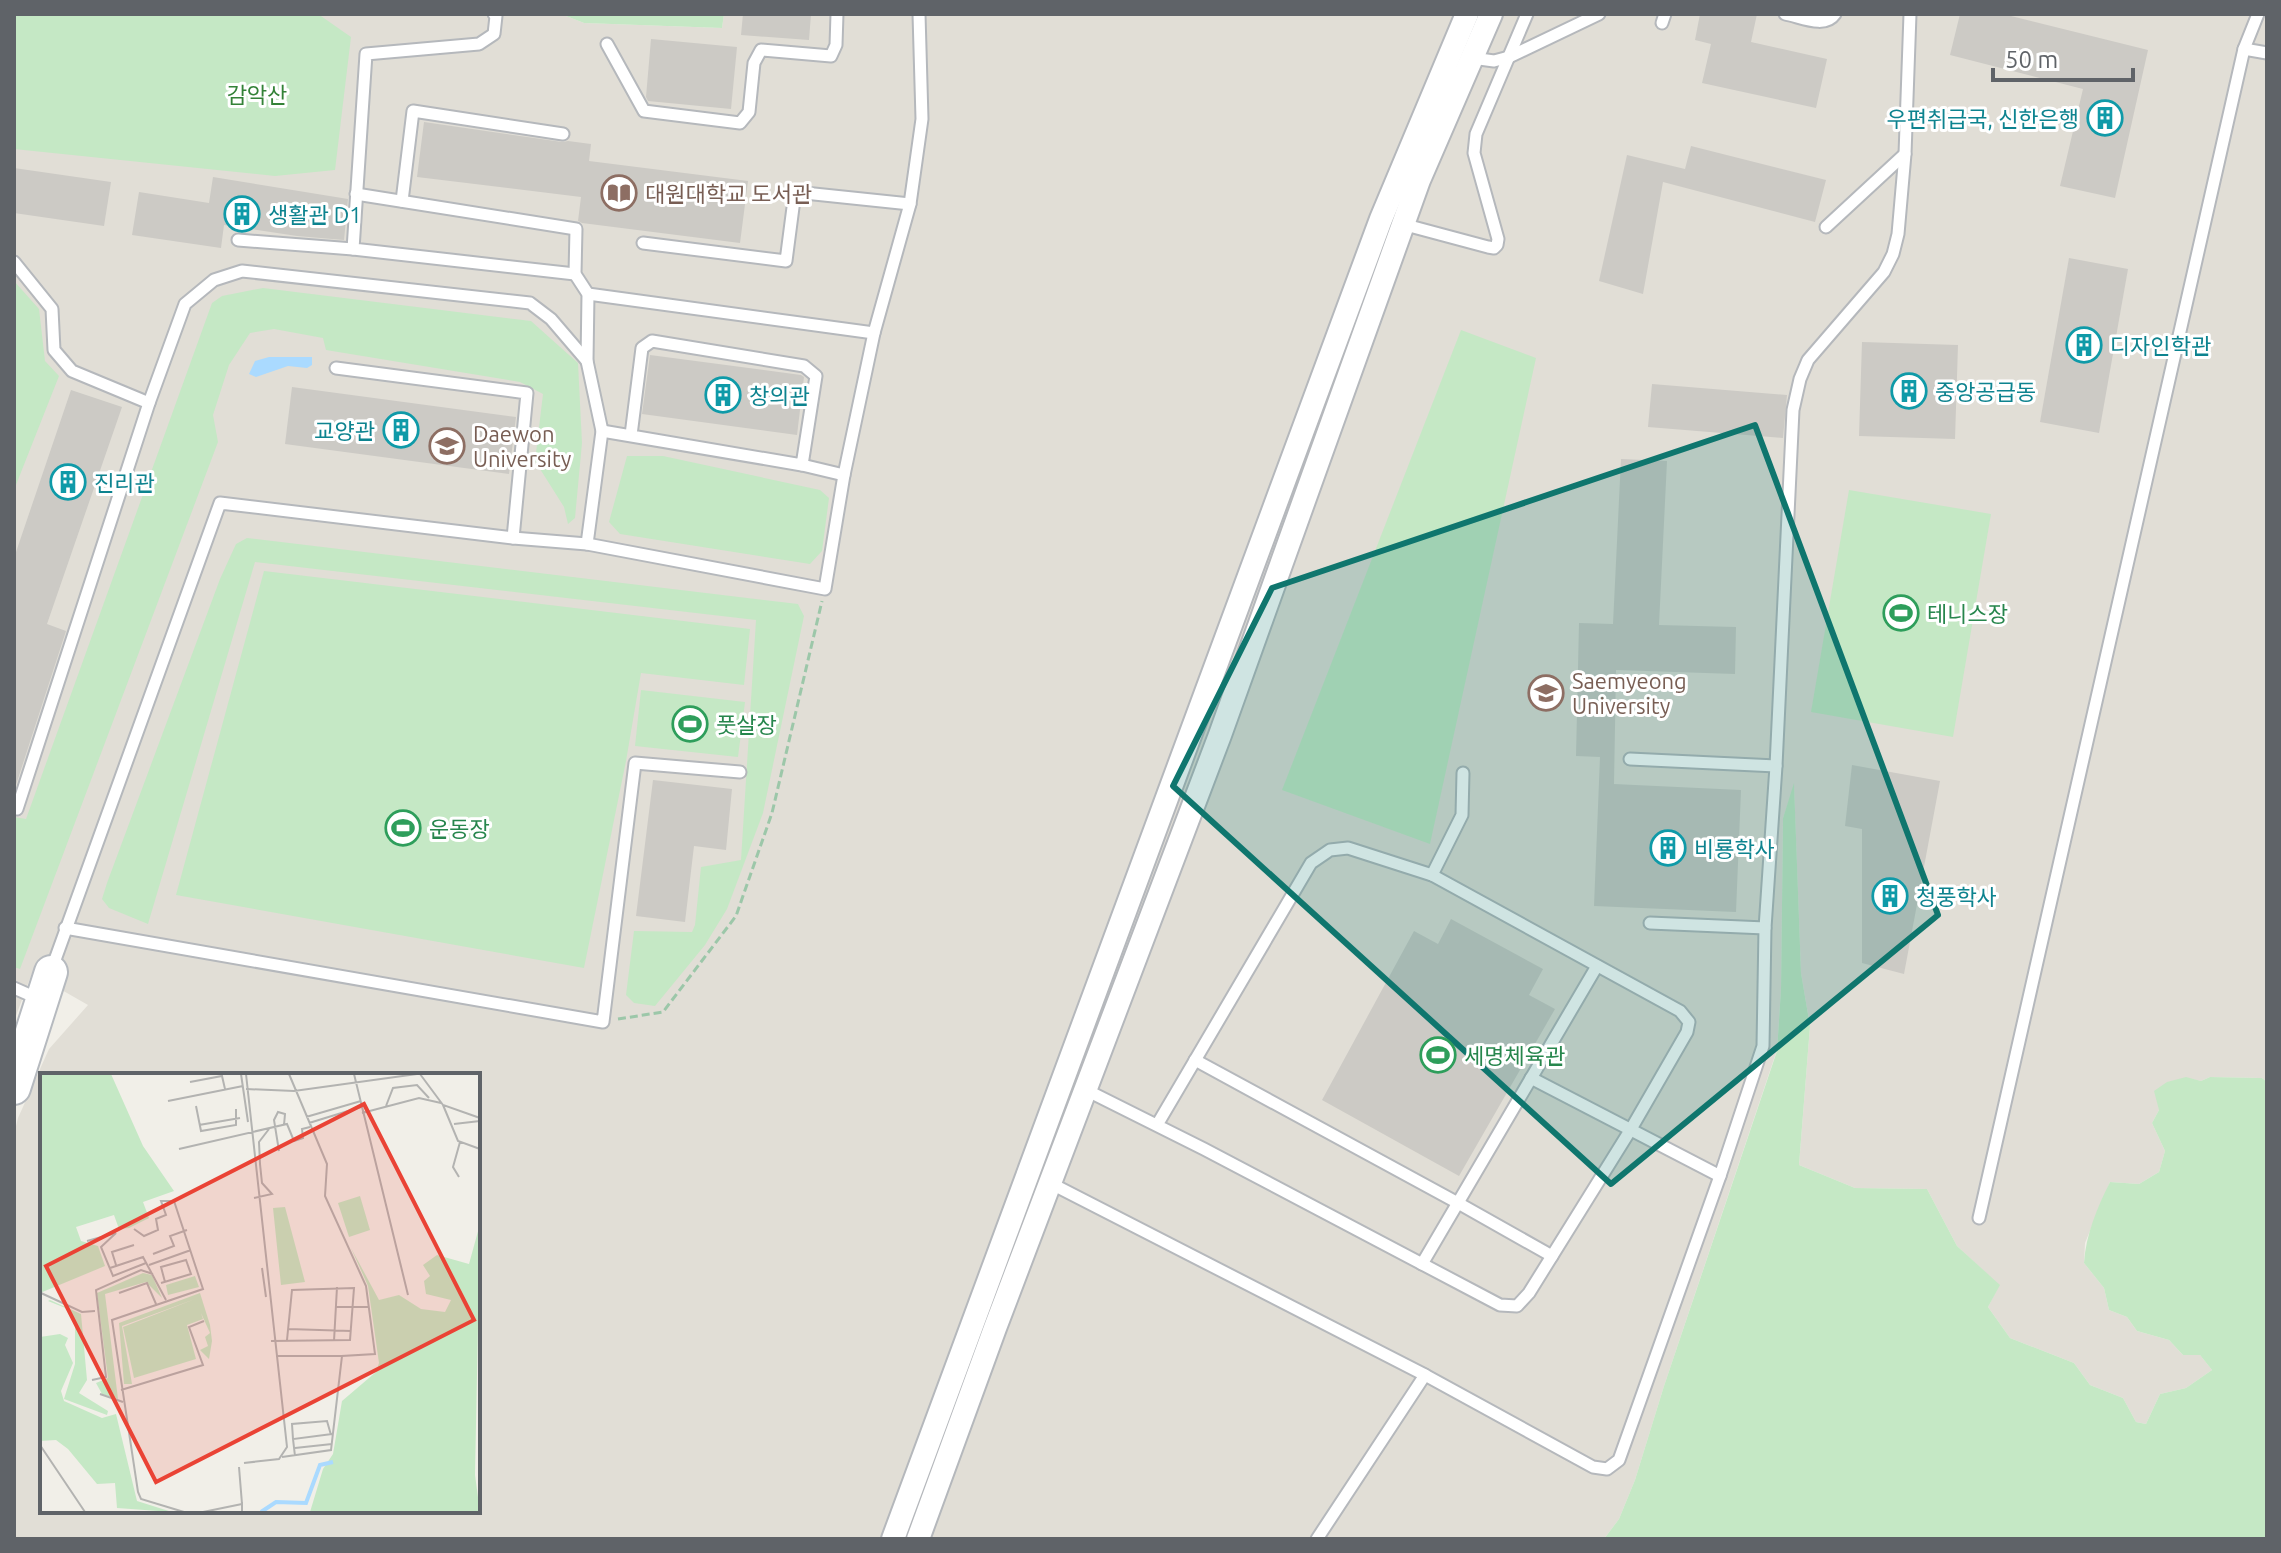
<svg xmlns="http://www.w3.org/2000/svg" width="2281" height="1553" viewBox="0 0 2281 1553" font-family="Ubuntu,'Noto Sans KR',sans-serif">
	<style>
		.education { fill: #e1ded6; fill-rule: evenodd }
		.green { fill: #c5e8c5 }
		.water { fill: #aadaff }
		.building { fill: #cccac5 }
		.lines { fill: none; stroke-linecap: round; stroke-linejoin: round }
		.lane-casing { stroke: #b5b8bc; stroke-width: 15 }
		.street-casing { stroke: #b5b8bc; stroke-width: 26 }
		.secondary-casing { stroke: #b6babf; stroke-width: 36 }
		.path { stroke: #9cc7a9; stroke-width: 3; stroke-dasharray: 8 4; stroke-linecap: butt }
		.lane { stroke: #fff; stroke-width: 11 }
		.street { stroke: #fff; stroke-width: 22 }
		.secondary { stroke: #fff; stroke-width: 32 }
		.marked { fill: #0f766e; fill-opacity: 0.2; stroke: #0f766e; stroke-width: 6; stroke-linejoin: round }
		.labels { text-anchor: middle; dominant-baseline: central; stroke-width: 6; stroke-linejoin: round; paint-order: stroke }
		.park-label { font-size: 22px; fill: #348238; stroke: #fff }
		.culture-label { font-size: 22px; fill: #0d838f; stroke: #fff; text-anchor: start }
		.education-label { font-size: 22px; fill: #785e54; stroke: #fff; text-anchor: start }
		.leisure-label { font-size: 22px; fill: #27864d; stroke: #fff; text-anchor: start }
		.inset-river { fill: none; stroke: #aadaff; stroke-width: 4 }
		.inset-road { fill: none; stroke: #b3b3b1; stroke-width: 2 }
		.view { fill: #ea4335; fill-opacity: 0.15; stroke: #ea4335; stroke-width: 4 }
		.inset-edge { fill: none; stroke: #5f6368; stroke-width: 4 }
	</style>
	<rect width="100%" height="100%" fill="#f1efe8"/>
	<path class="education" d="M318,14H561L584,23L722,28L724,14H2267V1082L2262,1078L2210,1077L2201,1081L2186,1078L2159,1110L2152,1123L2165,1151L2159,1172L2139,1184L2110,1182L2085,1243L2084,1263L2104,1288L2109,1310L2127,1317L2137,1331L2169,1340L2183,1355H2200L2212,1370L2186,1388L2160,1394L2146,1424L2136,1422L2123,1398L2090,1385L2074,1363L2010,1338L1988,1307L1999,1285L1957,1246L1927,1189L1855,1188L1799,1165L1810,1026L1801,973L1794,786L1783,818L1781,989L1777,1050L1664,1386L1635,1480L1619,1519L1604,1539H14V1134L18,1118L49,1049L88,1005L32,973L14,1021V148ZM42,1075H478V1511H42Z"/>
	<g class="green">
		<path d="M14,14H318L351,37L335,170L275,176L14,149Z"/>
		<path d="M561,14H724L722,28L584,23Z"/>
		<path d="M14,281L39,309L45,361L59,376L14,490Z"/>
		<path d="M263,288L531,321L578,363L582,443L575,518L568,524L564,507L535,461L543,394L520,382L326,350L323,338L274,329L250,333L229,365L213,415L218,442L20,969L14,967V817L26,819L212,303L222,296Z"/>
		<path d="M1461,330L1536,358L1430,844L1282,790Z"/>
		<path d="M627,456H663L820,490L829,498L822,551L810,564L620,534L609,522Z"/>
		<path d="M1849,490L1991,514L1953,737L1811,712Z"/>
		<path d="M247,538L798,604L804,616L763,813L727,909L705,945L655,1006L634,1003L626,995L634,931L692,932L695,925L701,867L741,860L756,620L255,562L148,924L109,908L102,899L107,883L220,579L236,544Z"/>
		<path d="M264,571L750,629L744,685L641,673L626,761L584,968L176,895Z"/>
		<path d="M641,690L745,702L738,757L635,746Z"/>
		<path d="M1794,783L1801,973L1810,1026L1799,1165L1855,1188L1927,1189L1957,1246L2000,1285L1988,1307L2010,1338L2074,1363L2090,1385L2123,1398L2136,1422L2146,1424L2160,1394L2186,1388L2212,1370L2200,1355H2183L2169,1340L2137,1331L2127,1317L2109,1310L2104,1288L2084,1263C2086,1234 2097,1208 2110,1182L2139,1184L2159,1172L2165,1151L2152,1123L2159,1110L2154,1091L2167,1082L2186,1077L2201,1081L2210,1077L2262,1078L2267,1082V1539H1604L1619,1519L1635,1480L1664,1386L1777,1051L1781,989L1783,818Z"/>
	</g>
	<path class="water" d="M269,357H312V365L307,368L288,366L256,377L249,374L255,361Z"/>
	<g class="building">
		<path d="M743,14H811L809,40L741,35Z"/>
		<path d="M1700,14H1757L1751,42L1827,59L1816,108L1702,83L1711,44L1695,40Z"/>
		<path d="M1960,14H2003L2148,50L2115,198L2060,186L2083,89L1950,55Z"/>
		<path d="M651,39L737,47L731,109L648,101L646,97Z"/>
		<path d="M424,122L562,142L568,141L591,144L589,161L748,181L740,243L582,223L578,221L581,197L417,177Z"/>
		<path d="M1691,146L1826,180L1815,222L1663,182L1643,294L1599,281L1627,155L1685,169Z"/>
		<path d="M14,168L111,182L104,226L14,213Z"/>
		<path d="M213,177L348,199L344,240L297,236L224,225L221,248L132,235L139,192L209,203Z"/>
		<path d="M2069,258L2128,269L2099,433L2040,422Z"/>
		<path d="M1862,342L1958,345L1955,439L1859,436Z"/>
		<path d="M650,355L801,375L804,377L797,435L642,414Z"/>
		<path d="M1652,384L1787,395L1783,438L1648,427Z"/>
		<path d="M292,387L516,417L509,474L285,444Z"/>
		<path d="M71,390L122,407L47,624L66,631L15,788L14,558Z"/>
		<path d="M1621,459L1667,461L1659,625L1736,627L1735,674L1616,670L1614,784L1741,790L1736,912L1594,906L1600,757L1576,756L1579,623L1613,624Z"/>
		<path d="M1852,765L1940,781L1904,974L1862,963V829L1845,826Z"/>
		<path d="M653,780L732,789L726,850L694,846L685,922L636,916Z"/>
		<path d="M1451,919L1543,969L1529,995L1555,1009L1459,1176L1322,1100L1414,931L1438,944Z"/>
	</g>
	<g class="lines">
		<defs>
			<g id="lane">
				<path d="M494,14L496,16L494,34L479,44L366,54L353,249L575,274"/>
				<path d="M1785,14C1801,17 1825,29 1835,14"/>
				<path d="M1662,23L1665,14"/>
				<path d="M607,44L644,111L740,123L749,112L754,63L761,50L831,56L836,45L837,14"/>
				<path d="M2244,49L2267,53"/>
				<path d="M1472,58L1494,61L1509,57L1599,14"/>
				<path d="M356,194L576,229L575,274L588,294L587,361L602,431L587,544"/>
				<path d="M402,201L413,111L563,134"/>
				<path d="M1402,224L1488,247L1494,248L1497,245L1498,239L1474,153L1476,134L1527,14"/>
				<path d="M1826,227L1905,154"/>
				<path d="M238,240L353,249"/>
				<path d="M643,243L786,261L795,192L910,204"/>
				<path d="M14,262L52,309L54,350L72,371L149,403"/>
				<path d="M588,294L874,333"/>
				<path d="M336,368L527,393L513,538"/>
				<path d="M602,431L802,465L816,376L804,366L652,341L642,348L631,435"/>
				<path d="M802,465L844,475"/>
				<path d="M1630,759L1776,766"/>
				<path d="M14,808L17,809L149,403L185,304L214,280L242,271L530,303L551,319L587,361"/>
				<path d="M1432,875L1462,815L1463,773"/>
				<path d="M1650,923L1765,928"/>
				<path d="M65,928L603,1022L635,763L740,772"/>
				<path d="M51,971L220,503L513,538L587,544L825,589L844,475L874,333L910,204L922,119L919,14"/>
				<path d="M14,988L41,1000"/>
				<path d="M1195,1060L1458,1203L1552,1256"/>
				<path d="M1531,1078L1720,1176"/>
				<path d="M1086,1090L1204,1149L1500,1305L1517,1306L1529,1293L1631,1129L1687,1032L1689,1022L1680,1011L1432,875L1348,848L1330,850L1311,863L1157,1125"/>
				<path d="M1050,1183L1425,1375"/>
				<path d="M1979,1218L2244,49L2258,14"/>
				<path d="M1422,1264L1597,966"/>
				<path d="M1317,1539L1425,1375L1593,1467L1607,1469L1619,1460L1720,1176L1763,1046L1765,928L1776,766L1793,410L1800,379L1808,360L1884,272L1893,254L1898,234L1905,154L1910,14"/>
			</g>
			<g id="street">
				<path d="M893,1539L1381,219L1467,14"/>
				<path d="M918,1539L995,1328L1220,735L1419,180L1491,14"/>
			</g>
			<path id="secondary" d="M14,1088L51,972"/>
		</defs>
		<use href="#lane" class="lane-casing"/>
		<use href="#street" class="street-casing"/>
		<use href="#secondary" class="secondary-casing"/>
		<path class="path" d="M618,1019L663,1012L736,916L772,813L822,601"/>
		<use href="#lane" class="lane"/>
		<use href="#street" class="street"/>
		<use href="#secondary" class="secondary"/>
	</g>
	<path class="marked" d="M1755,425L1938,915L1611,1184L1173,786L1272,588Z"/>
	<defs>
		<symbol id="building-ring" viewBox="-11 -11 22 22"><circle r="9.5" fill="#fff" stroke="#0f9aa8" stroke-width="1.5"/><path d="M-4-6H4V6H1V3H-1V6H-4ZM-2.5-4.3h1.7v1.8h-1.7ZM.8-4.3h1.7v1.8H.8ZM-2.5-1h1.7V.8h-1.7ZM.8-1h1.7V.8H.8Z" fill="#0f9aa8"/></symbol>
		<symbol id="library-ring" viewBox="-11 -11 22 22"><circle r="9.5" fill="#fff" stroke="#8d6e63" stroke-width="1.5"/><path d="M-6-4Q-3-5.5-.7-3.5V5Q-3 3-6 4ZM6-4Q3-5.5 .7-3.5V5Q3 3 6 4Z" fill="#8d6e63"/></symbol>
		<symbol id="university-ring" viewBox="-11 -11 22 22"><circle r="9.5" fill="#fff" stroke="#8d6e63" stroke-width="1.5"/><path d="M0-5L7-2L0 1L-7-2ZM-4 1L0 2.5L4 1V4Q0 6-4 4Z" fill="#8d6e63"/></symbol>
		<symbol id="stadium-ring" viewBox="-11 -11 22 22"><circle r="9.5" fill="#fff" stroke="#2e9e5b" stroke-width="1.5"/><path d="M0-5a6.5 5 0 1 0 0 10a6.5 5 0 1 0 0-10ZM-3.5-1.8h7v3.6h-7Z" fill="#2e9e5b"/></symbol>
	</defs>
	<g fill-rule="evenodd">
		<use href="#building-ring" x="2085" y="98" width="40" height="40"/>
		<use href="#library-ring" x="599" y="173" width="40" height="40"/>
		<use href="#building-ring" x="222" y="194" width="40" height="40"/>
		<use href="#building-ring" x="2064" y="325" width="40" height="40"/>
		<use href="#building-ring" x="1889" y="371" width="40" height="40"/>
		<use href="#building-ring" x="703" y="375" width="40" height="40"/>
		<use href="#building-ring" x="381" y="410" width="40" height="40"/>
		<use href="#university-ring" x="427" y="426" width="40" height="40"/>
		<use href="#building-ring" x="48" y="462" width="40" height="40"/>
		<use href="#stadium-ring" x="1881" y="593" width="40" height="40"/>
		<use href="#university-ring" x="1526" y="673" width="40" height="40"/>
		<use href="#stadium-ring" x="670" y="704" width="40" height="40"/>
		<use href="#stadium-ring" x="383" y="808" width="40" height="40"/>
		<use href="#building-ring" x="1648" y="828" width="40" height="40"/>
		<use href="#building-ring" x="1870" y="876" width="40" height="40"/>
		<use href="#stadium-ring" x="1418" y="1035" width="40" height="40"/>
	</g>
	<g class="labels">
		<g class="park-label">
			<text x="257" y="94">감악산</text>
		</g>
		<g class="culture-label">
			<text x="2079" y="118" text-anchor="end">우편취급국, 신한은행</text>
			<text x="268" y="214">생활관 D1</text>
			<text x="2110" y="345">디자인학관</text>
			<text x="1935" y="391">중앙공급동</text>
			<text x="749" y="395">창의관</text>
			<text x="375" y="430" text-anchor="end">교양관</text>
			<text x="94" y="482">진리관</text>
			<text x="1694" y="848">비룡학사</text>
			<text x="1916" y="896">청풍학사</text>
		</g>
		<g class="education-label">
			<text x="645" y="193">대원대학교 도서관</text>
			<text x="473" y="433">Daewon<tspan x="473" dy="25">University</tspan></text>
			<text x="1572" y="680">Saemyeong<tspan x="1572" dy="25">University</tspan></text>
		</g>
		<g class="leisure-label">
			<text x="1927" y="613">테니스장</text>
			<text x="716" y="724">풋살장</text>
			<text x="429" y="828">운동장</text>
			<text x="1464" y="1055">세명체육관</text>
		</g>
	</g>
	<g transform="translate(40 1073)">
		<rect width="440" height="440" fill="#f1efe8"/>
		<path d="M0,1H71L103,73L134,118L103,129L109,145L89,155L79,156L74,142L36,154L41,168L58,173L65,193L0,220ZM320,123L330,157L309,164L298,130ZM245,134L265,209L241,212L233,135ZM440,151L435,402L440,439H270L283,396L293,381L302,328L336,299L339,290L328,213L311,175L339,227L359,222L381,236L405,239L411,227L386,221L384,208L390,203L383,192L397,182L429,191ZM103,200L112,202L122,225L106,209L65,221L78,326L62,321L56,310L68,305L57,220ZM155,203L159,214L128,222L126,212ZM160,220L170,252L172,268L169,286L160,277L168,273L165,264L170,260L161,240L163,246L147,252L156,286L94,305L83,254L155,226L82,253L92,311H84L79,250ZM8,228L10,227L41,241L47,307L39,320L68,338L67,342L24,326L35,291V252L28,236ZM20,261L28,265L25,272L33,290L21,318L24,328L62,345L76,341L97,428L132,439L77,435L75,410L57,411L28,376L16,367L0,368V264Z" fill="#c5e8c5"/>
		<path class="inset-river" d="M221,439L236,429L266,430L280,392L293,389"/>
		<path class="inset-road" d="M201,1L208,49M314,1L368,222M380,1L403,32L440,45M150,9L182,3L185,16M206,16L254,18L377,1M128,28L203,13M403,32L418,68L440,76M156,33L161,58L196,52V36M346,33L353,15L377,12L389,25M322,40L379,25L401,30M266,44L321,28M269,50L321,34M414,51L440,48M159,52L200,45M139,76L247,51L254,68L263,65L262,56L270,54M239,78L234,47L238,39L245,41L244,52M419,104L413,94L420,69M214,125L232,121L222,110L220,91L219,69L229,56M94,156L104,163L118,157L116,146L126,142L121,128H134L163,216L72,247L98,419L101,426L144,439M47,168L76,160L61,174L73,203L106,190M113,181L134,173L130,163L147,157M76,192L72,179L94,172M109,192L151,177M70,195L103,184L126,227M222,195L226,224M121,210L151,201L146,187L121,194L125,209M1,220L42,239L55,238M79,220L107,210L116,231M296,234H329M248,256L311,258M231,268L310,267L314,215L252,217L247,267M294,268L297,214M236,283H302M52,307L66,304L56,217L101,197L113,201M81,317L163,292L149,254L164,248M60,321L83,329M253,366L252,351L287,348L291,362M0,372L45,439M255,375L292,371M255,383L253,366L292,361M242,384L291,377L302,283L335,281L326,213L285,123L287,91L249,1M204,390L239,386L247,374L206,1M199,394L202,431M163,439L202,431V439"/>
		<path class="view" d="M324,31L434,247L116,409L6,193Z"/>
		<rect width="440" height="440" class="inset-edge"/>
	</g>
	<rect width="2281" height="1553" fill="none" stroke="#5f6368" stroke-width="32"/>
	<path d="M1993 68v12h140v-12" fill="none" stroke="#5f6368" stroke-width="4"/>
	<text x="2005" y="68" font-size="24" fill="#5f6368" stroke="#ffffff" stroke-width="6" paint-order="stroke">50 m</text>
</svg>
